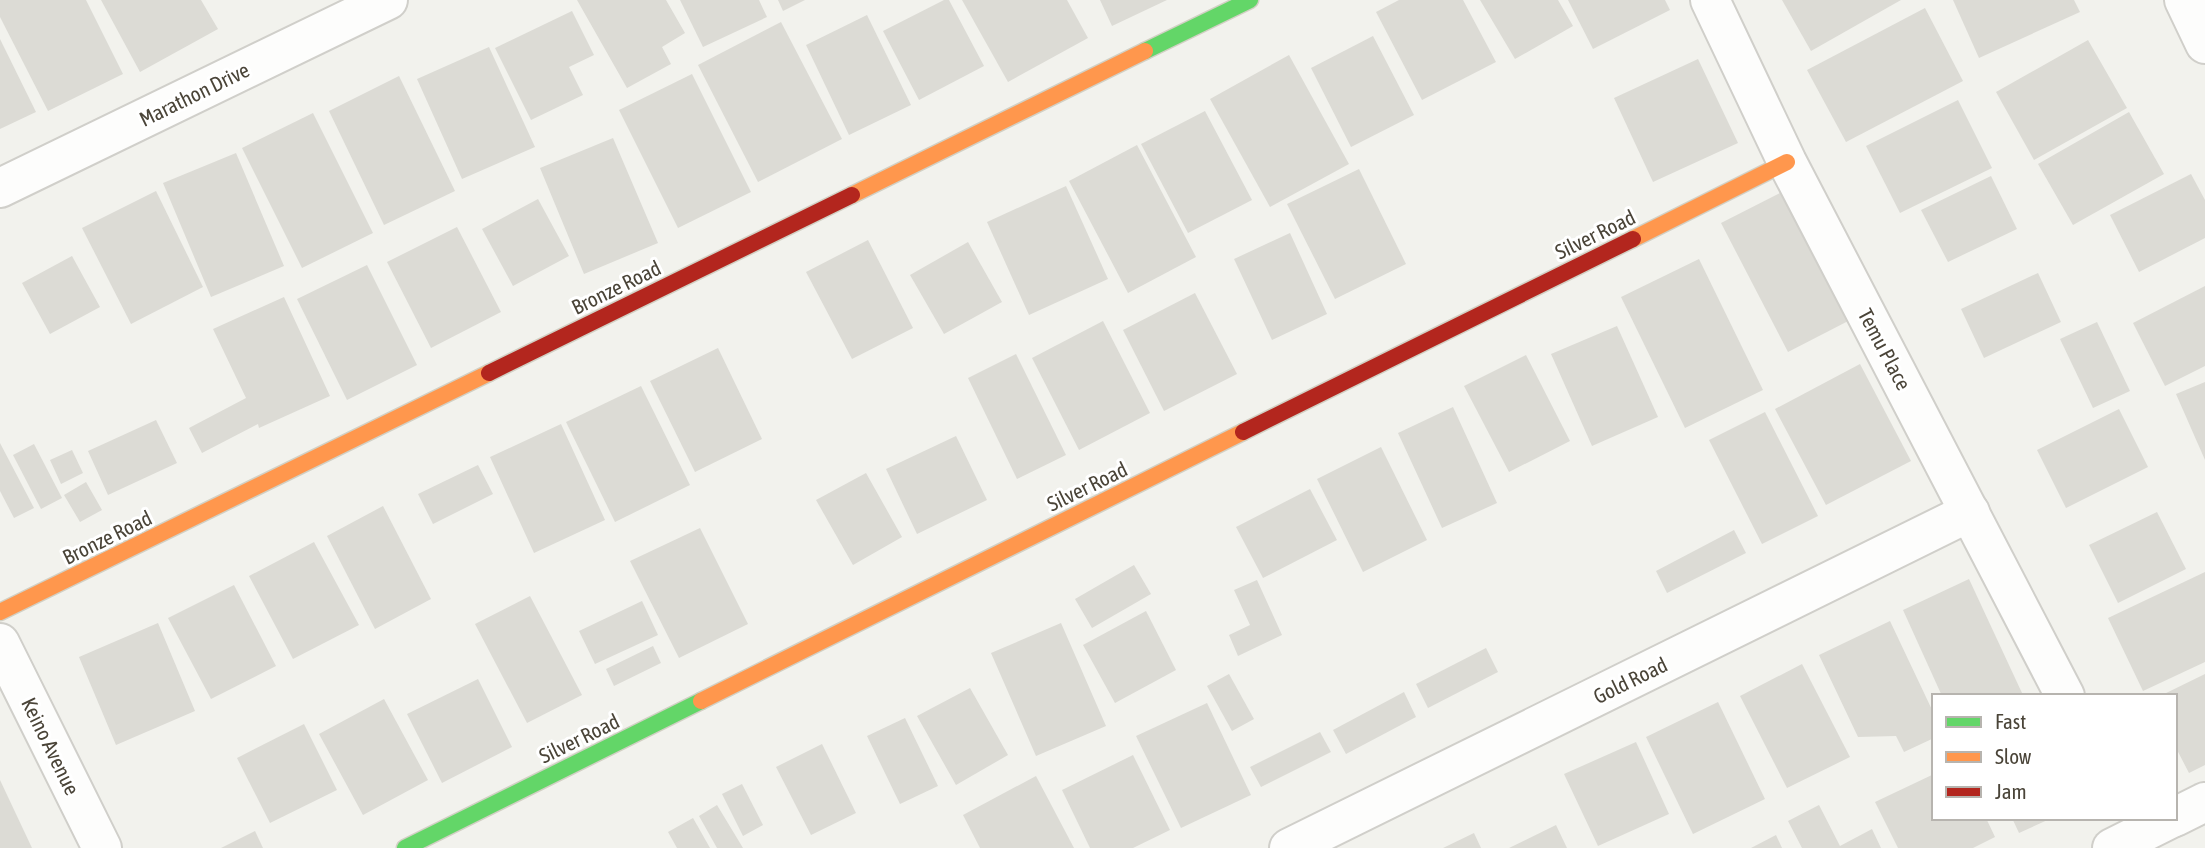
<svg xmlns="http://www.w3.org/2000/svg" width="2205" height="848" viewBox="0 0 2205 848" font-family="'Asap Condensed',sans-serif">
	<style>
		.building { fill: #dcdbd5 }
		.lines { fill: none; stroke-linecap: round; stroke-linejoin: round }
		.street-casing { stroke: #d0cfca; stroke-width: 42 }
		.fast-casing { stroke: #d2d0c4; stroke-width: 19 }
		.slow-casing { stroke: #d2d0c4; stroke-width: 19 }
		.jam-casing { stroke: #d2d0c4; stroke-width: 19 }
		.street { stroke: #fdfdfc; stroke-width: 38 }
		.fast { stroke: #63d668; stroke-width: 16 }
		.slow { stroke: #ff974d; stroke-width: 16 }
		.jam { stroke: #b3261e; stroke-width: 16 }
		.labels { text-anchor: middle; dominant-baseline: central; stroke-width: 6; stroke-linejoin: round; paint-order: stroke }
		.street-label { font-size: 21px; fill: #4a4438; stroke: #fff }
	</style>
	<rect width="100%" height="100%" fill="#f2f2ed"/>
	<g class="building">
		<path d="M0,0H86L123,74L48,111L0,17Z"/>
		<path d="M101,0H201L218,29L140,72Z"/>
		<path d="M577,0H666L685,33L662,47L671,64L627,88Z"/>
		<path d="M680,0H759L767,17L703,47Z"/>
		<path d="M778,0H805L783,11Z"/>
		<path d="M944,0H949L984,66L919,100L883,31Z"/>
		<path d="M962,0H1067L1088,38L1008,82Z"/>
		<path d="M1100,0H1167L1112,26Z"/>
		<path d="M1399,0H1463L1496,62L1422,100L1376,12Z"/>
		<path d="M1480,0H1558L1573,26L1515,59Z"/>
		<path d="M1568,0H1665L1670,10L1593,49Z"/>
		<path d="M1782,0H1901L1811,51Z"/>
		<path d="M1953,0H2074L2080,12L1979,58Z"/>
		<path d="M1925,8L1963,81L1846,142L1807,70Z"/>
		<path d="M572,11L594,55L569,67L583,95L531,120L495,48Z"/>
		<path d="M867,15L911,105L849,135L806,45Z"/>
		<path d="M781,22L842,139L758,182L698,65Z"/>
		<path d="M1373,36L1414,115L1351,147L1311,68Z"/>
		<path d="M0,39L36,112L0,129Z"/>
		<path d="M2088,40L2127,108L2034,160L1996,92Z"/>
		<path d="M489,47L535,147L462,179L417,79Z"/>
		<path d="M1289,55L1349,164L1270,207L1210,99Z"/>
		<path d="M1698,59L1738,143L1653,182L1614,98Z"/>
		<path d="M692,74L751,192L678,228L619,110Z"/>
		<path d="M399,76L455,191L384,225L329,111Z"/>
		<path d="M1958,100L1992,168L1900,213L1866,146Z"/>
		<path d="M1205,111L1252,200L1188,233L1141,144Z"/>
		<path d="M2129,112L2164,174L2073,225L2038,164Z"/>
		<path d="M313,113L373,233L302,268L242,148Z"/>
		<path d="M613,138L658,243L584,274L540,168Z"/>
		<path d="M1137,145L1196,257L1128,293L1069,181Z"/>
		<path d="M236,153L284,266L211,297L163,183Z"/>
		<path d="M1359,169L1406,264L1335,299L1287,204Z"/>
		<path d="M2191,174L2205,200V238L2139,272L2110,215Z"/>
		<path d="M1991,176L2017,229L1948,262L1921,210Z"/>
		<path d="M1066,186L1108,279L1029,315L987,222Z"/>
		<path d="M1790,188L1856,317L1788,352L1721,223Z"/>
		<path d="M156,191L203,287L131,324L82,228Z"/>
		<path d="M538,199L569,256L513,286L482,229Z"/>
		<path d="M457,227L501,312L431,348L387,262Z"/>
		<path d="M1290,233L1327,314L1272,340L1234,259Z"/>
		<path d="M868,240L913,328L852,359L806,272Z"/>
		<path d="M968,242L1002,302L944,334L910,275Z"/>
		<path d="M72,256L100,307L50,334L22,283Z"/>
		<path d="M1699,259L1763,390L1685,428L1621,297Z"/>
		<path d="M367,265L417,365L347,400L297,299Z"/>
		<path d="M2038,273L2061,322L1984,358L1961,309Z"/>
		<path d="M2205,286V366L2165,386L2133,323Z"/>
		<path d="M1195,293L1237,374L1164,411L1123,330Z"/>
		<path d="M284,297L330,396L259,428L258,424L202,453L189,428L246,398L213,329Z"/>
		<path d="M1103,321L1150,413L1079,450L1032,358Z"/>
		<path d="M2097,322L2130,391L2093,408L2060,339Z"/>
		<path d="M1617,326L1658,417L1592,446L1551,354Z"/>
		<path d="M718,348L762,439L695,472L650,381Z"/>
		<path d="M1016,354L1066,455L1017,479L968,378Z"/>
		<path d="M1526,355L1570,441L1509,472L1464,386Z"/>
		<path d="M1860,364L1911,461L1826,505L1775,409Z"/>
		<path d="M2205,382V460L2176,394Z"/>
		<path d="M641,386L690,485L615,522L566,422Z"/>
		<path d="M1453,407L1497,503L1442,528L1398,433Z"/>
		<path d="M2119,409L2148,467L2066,508L2037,450Z"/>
		<path d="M1765,412L1818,516L1762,544L1709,440Z"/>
		<path d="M156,420L177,463L108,495L88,451Z"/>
		<path d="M561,424L605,520L534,553L490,457Z"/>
		<path d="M956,436L987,500L917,534L886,469Z"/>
		<path d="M0,443L34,508L14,518L0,491Z"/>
		<path d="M34,444L62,498L41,509L13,455Z"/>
		<path d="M1381,447L1427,540L1363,572L1317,479Z"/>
		<path d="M72,450L83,473L61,484L50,460Z"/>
		<path d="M478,465L493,494L433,524L418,494Z"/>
		<path d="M866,473L902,537L853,565L816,500Z"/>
		<path d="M86,482L102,510L80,522L64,495Z"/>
		<path d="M1310,489L1337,540L1263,578L1236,527Z"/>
		<path d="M383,506L431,599L375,629L327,536Z"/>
		<path d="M2157,512L2186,569L2118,603L2089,545Z"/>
		<path d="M700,528L748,624L679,658L630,561Z"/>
		<path d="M1734,530L1746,553L1667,593L1656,571Z"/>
		<path d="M314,542L359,625L293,659L249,576Z"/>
		<path d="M1134,565L1151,594L1092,628L1075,599Z"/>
		<path d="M2205,572V662L2143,691L2108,618Z"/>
		<path d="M1969,579L2022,693L2016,696H1942L1903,610Z"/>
		<path d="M1257,580L1282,635L1238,656L1229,635L1250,625L1234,590Z"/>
		<path d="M234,585L276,666L211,699L168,618Z"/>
		<path d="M530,596L582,695L527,723L475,624Z"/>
		<path d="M642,601L658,635L595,664L579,631Z"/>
		<path d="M1146,611L1176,670L1115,703L1083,645Z"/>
		<path d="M1890,621L1934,714V738L1904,752L1896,736L1858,737L1819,655Z"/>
		<path d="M158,623L195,711L116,745L79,657Z"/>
		<path d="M1061,623L1106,726L1036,756L991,653Z"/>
		<path d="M653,646L661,663L614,686L606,669Z"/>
		<path d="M1486,648L1498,672L1428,708L1416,684Z"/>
		<path d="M1802,664L1850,757L1787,788L1740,696Z"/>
		<path d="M1229,674L1254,719L1232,731L1207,686Z"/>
		<path d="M2205,674V765L2189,773L2175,746V696H2160Z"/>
		<path d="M478,679L512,747L442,783L407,714Z"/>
		<path d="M970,688L1008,755L956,785L917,716Z"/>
		<path d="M1404,692L1416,717L1346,754L1333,730Z"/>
		<path d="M384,699L428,780L363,815L319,734Z"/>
		<path d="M1718,702L1765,799L1693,834L1646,737Z"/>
		<path d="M1207,703L1251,795L1181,828L1136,736Z"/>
		<path d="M905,718L938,786L900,804L867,736Z"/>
		<path d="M304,724L337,790L270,823L237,758Z"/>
		<path d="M1320,732L1331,752L1261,787L1250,767Z"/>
		<path d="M1636,742L1669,814L1598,846L1564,774Z"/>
		<path d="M822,744L856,813L811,835L776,767Z"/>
		<path d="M1133,755L1170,830L1133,848H1090L1062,790Z"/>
		<path d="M1934,774V818H1986L1995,837L1973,848H1898L1875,802Z"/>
		<path d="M1036,776L1074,848H980L963,815Z"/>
		<path d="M0,780L32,848H0Z"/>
		<path d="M742,784L763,825L743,836L722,794Z"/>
		<path d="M717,805L743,848H717L699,816Z"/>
		<path d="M1819,805L1840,846L1872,829L1881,848H1802L1788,821Z"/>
		<path d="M693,818L710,848H677L668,832Z"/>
		<path d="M2012,818H2052L2019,833Z"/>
		<path d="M1556,825L1567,848H1509Z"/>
		<path d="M255,831L263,848H221Z"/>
		<path d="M1474,833L1481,848H1443Z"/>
		<path d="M1776,835L1782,848H1751Z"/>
	</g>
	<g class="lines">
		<defs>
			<g id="street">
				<path d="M1710,0L1787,162L2065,696"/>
				<path d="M2184,0L2205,44"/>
				<path d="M0,188L388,0"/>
				<path d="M0,643L102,848"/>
				<path d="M2175,817L2205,802"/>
				<path d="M1289,848L1970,512"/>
				<path d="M2112,848L2172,818"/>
			</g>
			<g id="fast">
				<path d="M1145,51L1250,0"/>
				<path d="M405,848L701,701"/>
			</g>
			<g id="slow">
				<path d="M852,195L1145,51"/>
				<path d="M1633,239L1787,162"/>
				<path d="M0,612L489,373"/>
				<path d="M701,701L1243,432"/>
			</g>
			<g id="jam">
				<path d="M489,373L852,195"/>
				<path d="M1243,432L1633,239"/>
			</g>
		</defs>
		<use href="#street" class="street-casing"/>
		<use href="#fast" class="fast-casing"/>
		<use href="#slow" class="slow-casing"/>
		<use href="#jam" class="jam-casing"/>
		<use href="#street" class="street"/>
		<use href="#fast" class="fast"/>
		<use href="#slow" class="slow"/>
		<use href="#jam" class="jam"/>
	</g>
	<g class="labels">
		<g class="street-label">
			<text transform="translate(194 94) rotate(-26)">Marathon Drive</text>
			<text transform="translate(1595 234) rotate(-26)">Silver Road</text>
			<text transform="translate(616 287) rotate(-26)">Bronze Road</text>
			<text transform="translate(1885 349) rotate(62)">Temu Place</text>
			<text transform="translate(1087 486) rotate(-26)">Silver Road</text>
			<text transform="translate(107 537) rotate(-26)">Bronze Road</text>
			<text transform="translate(1630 680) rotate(-26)">Gold Road</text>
			<text transform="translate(579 738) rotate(-26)">Silver Road</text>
			<text transform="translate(51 746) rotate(64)">Keino Avenue</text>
		</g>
	</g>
	<rect x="1932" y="694" width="245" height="126" fill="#ffffff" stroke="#b7b4af" stroke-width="2"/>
	<rect x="1946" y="717" width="35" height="10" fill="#63d668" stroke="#b7b4af" stroke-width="2"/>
	<text x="1995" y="729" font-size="21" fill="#4a4438">Fast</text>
	<rect x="1946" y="752" width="35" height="10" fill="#ff974d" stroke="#b7b4af" stroke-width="2"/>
	<text x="1995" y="764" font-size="21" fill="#4a4438">Slow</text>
	<rect x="1946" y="787" width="35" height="10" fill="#b3261e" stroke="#b7b4af" stroke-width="2"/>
	<text x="1995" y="799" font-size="21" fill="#4a4438">Jam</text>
</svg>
